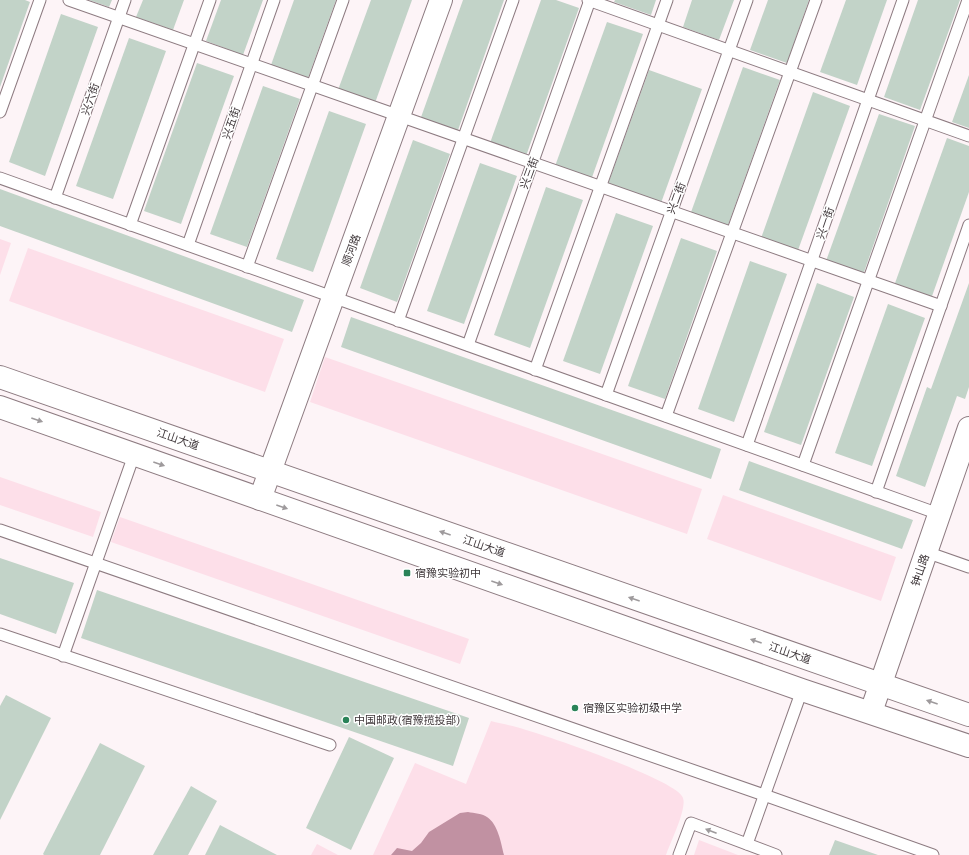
<svg xmlns="http://www.w3.org/2000/svg" width="969" height="855" viewBox="0 0 969 855" font-family="'IBM Plex Serif','Noto Sans SC',serif">
	<style>
		.green { fill: #fddfe9 }
		.water { fill: #c191a2 }
		.building { fill: #c2d3c8 }
		.lines { fill: none; stroke-linecap: round; stroke-linejoin: round }
		.lane-casing { stroke: #8d7b81; stroke-width: 13 }
		.street-casing { stroke: #8d7b81; stroke-width: 24 }
		.secondary-casing { stroke: #8d7b81; stroke-width: 24 }
		.lane { stroke: #fff; stroke-width: 11 }
		.street { stroke: #fff; stroke-width: 22 }
		.secondary { stroke: #fff; stroke-width: 22 }
		.oneway { fill: #9e9a9c }
		.poi-dot { fill: #2a8358; stroke: #fff; stroke-width: 1.5 }
		.labels { text-anchor: middle; dominant-baseline: central; stroke-width: 3; stroke-linejoin: round; paint-order: stroke }
		.street-label { font-size: 11px; fill: #3e3639; stroke: #fff }
		.poi-label { font-size: 11px; fill: #3e3639; stroke: #fff; text-anchor: start }
	</style>
	<rect width="100%" height="100%" fill="#fdf4f7"/>
	<g class="green">
		<path d="M0,239L11,243L0,275Z"/>
		<path d="M28,248L284,339L265,392L9,301Z"/>
		<path d="M325,357L702,489L687,534L310,402Z"/>
		<path d="M0,477L101,512L93,537L0,505Z"/>
		<path d="M723,495L896,557L881,601L707,539Z"/>
		<path d="M120,517L469,639L460,664L111,542Z"/>
		<path d="M491,721C502,724 515,726 526,730C548,736 679,781 683,798C687,809 670,843 666,855H373L415,763L466,784Z"/>
		<path d="M699,840L738,855H694Z"/>
		<path d="M317,844L338,855H311Z"/>
	</g>
	<path class="water" d="M468,812C474,813 483,814 487,817C498,824 501,843 504,855H391L397,848L412,851L421,843L429,832L460,813Z"/>
	<g class="building">
		<path d="M0,0H25L30,2L0,87Z"/>
		<path d="M89,0H112L109,7Z"/>
		<path d="M143,0H184L173,30L136,17Z"/>
		<path d="M221,0H263L243,55L206,41Z"/>
		<path d="M294,0H336L308,78L271,65Z"/>
		<path d="M371,0H412L375,103L338,90Z"/>
		<path d="M463,0H504L457,133L420,120Z"/>
		<path d="M541,0H556L579,8L526,156L490,143Z"/>
		<path d="M615,0H656L651,15L614,2Z"/>
		<path d="M692,0H734L719,40L683,27Z"/>
		<path d="M768,0H809L787,63L750,50Z"/>
		<path d="M846,0H887L857,85L820,72Z"/>
		<path d="M918,0H960L920,110L884,97Z"/>
		<path d="M61,14L98,27L45,176L9,162Z"/>
		<path d="M607,22L643,34L590,183L554,169Z"/>
		<path d="M129,38L166,51L113,199L76,186Z"/>
		<path d="M197,63L234,76L181,224L144,211Z"/>
		<path d="M743,67L780,80L727,228L690,215Z"/>
		<path d="M649,70L702,89L661,203L608,184Z"/>
		<path d="M969,75V128L952,122Z"/>
		<path d="M263,86L300,99L247,247L210,234Z"/>
		<path d="M813,92L850,106L797,253L760,241Z"/>
		<path d="M329,111L366,124L313,272L276,259Z"/>
		<path d="M879,114L915,126L863,275L826,261Z"/>
		<path d="M947,138L969,146V192L931,299L894,286Z"/>
		<path d="M413,140L450,154L397,302L360,288Z"/>
		<path d="M480,163L517,176L464,324L427,311Z"/>
		<path d="M546,187L583,200L530,348L494,335Z"/>
		<path d="M0,189L304,300L292,332L0,226Z"/>
		<path d="M616,213L653,226L600,374L563,361Z"/>
		<path d="M681,238L717,251L665,399L628,386Z"/>
		<path d="M750,261L787,274L734,422L698,409Z"/>
		<path d="M817,283L854,297L801,445L764,432Z"/>
		<path d="M969,283V387L965,399L957,396L925,487L896,476L927,387L931,389Z"/>
		<path d="M888,304L925,318L872,466L835,453Z"/>
		<path d="M351,317L721,449L711,479L341,347Z"/>
		<path d="M749,461L913,520L902,549L739,490Z"/>
		<path d="M0,558L74,583L56,634L0,614Z"/>
		<path d="M97,590L469,718L453,766L81,638Z"/>
		<path d="M6,695L51,718L0,820V706Z"/>
		<path d="M349,737L394,758L351,850L306,828Z"/>
		<path d="M100,743L145,766L100,855H44L43,854Z"/>
		<path d="M191,786L217,801L188,855H153Z"/>
		<path d="M220,825L277,855H205Z"/>
		<path d="M835,840L878,855H829Z"/>
	</g>
	<g class="lines">
		<defs>
			<g id="lane">
				<path d="M69,0L941,306"/>
				<path d="M588,0L969,136"/>
				<path d="M0,112L40,0"/>
				<path d="M0,178L939,514"/>
				<path d="M55,198L125,0"/>
				<path d="M130,225L210,0"/>
				<path d="M188,245L274,0"/>
				<path d="M247,267L343,0"/>
				<path d="M398,321L513,0"/>
				<path d="M468,345L590,0"/>
				<path d="M535,370L667,0"/>
				<path d="M606,395L747,0"/>
				<path d="M666,416L816,0"/>
				<path d="M747,445L903,0"/>
				<path d="M803,465L968,0"/>
				<path d="M876,492L969,225"/>
				<path d="M0,530L764,795L933,855"/>
				<path d="M926,552L969,567"/>
				<path d="M0,634L330,745"/>
				<path d="M63,656L134,455"/>
				<path d="M747,844L802,690"/>
				<path d="M679,855L691,823L776,855"/>
			</g>
			<g id="street">
				<path d="M260,499L441,0"/>
				<path d="M871,712L969,428"/>
			</g>
			<g id="secondary">
				<path d="M0,377L969,715"/>
				<path d="M0,407L802,690L969,746"/>
			</g>
		</defs>
		<use href="#lane" class="lane-casing"/>
		<use href="#street" class="street-casing"/>
		<use href="#secondary" class="secondary-casing"/>
		<use href="#lane" class="lane"/>
		<use href="#street" class="street"/>
		<use href="#secondary" class="secondary"/>
	</g>
	<defs><path id="oneway-solid" d="M-6-.8H1V-3.2L6.5 0L1 3.2V.8H-6Z"/></defs>
	<g class="oneway">
		<use href="#oneway-solid" transform="translate(37 420) rotate(19)"/>
		<use href="#oneway-solid" transform="translate(159 464) rotate(19)"/>
		<use href="#oneway-solid" transform="translate(282 507) rotate(19)"/>
		<use href="#oneway-solid" transform="translate(445 533) rotate(-161)"/>
		<use href="#oneway-solid" transform="translate(497 583) rotate(19)"/>
		<use href="#oneway-solid" transform="translate(634 599) rotate(-161)"/>
		<use href="#oneway-solid" transform="translate(756 641) rotate(-161)"/>
		<use href="#oneway-solid" transform="translate(932 702) rotate(-161)"/>
		<use href="#oneway-solid" transform="translate(711 831) rotate(-159)"/>
	</g>
	<g class="poi-dot">
		<rect x="403" y="569" width="8" height="8" rx="2"/>
		<circle cx="575" cy="708" r="4"/>
		<circle cx="346" cy="720" r="4"/>
	</g>
	<g class="labels">
		<g class="street-label">
			<text transform="translate(90 99) rotate(-71)">兴六街</text>
			<text transform="translate(231 123) rotate(-71)">兴五街</text>
			<text transform="translate(529 173) rotate(-70)">兴三街</text>
			<text transform="translate(676 198) rotate(-70)">兴二街</text>
			<text transform="translate(825 223) rotate(-71)">兴一街</text>
			<text transform="translate(351 250) rotate(-70)">顺河路</text>
			<text transform="translate(178 439) rotate(19)">江山大道</text>
			<text transform="translate(484 546) rotate(19)">江山大道</text>
			<text transform="translate(920 570) rotate(-71)">钟山路</text>
			<text transform="translate(790 653) rotate(19)">江山大道</text>
		</g>
		<g class="poi-label">
			<text x="415" y="573">宿豫实验初中</text>
			<text x="583" y="708">宿豫区实验初级中学</text>
			<text x="354" y="720">中国邮政(宿豫揽投部)</text>
		</g>
	</g>
</svg>
